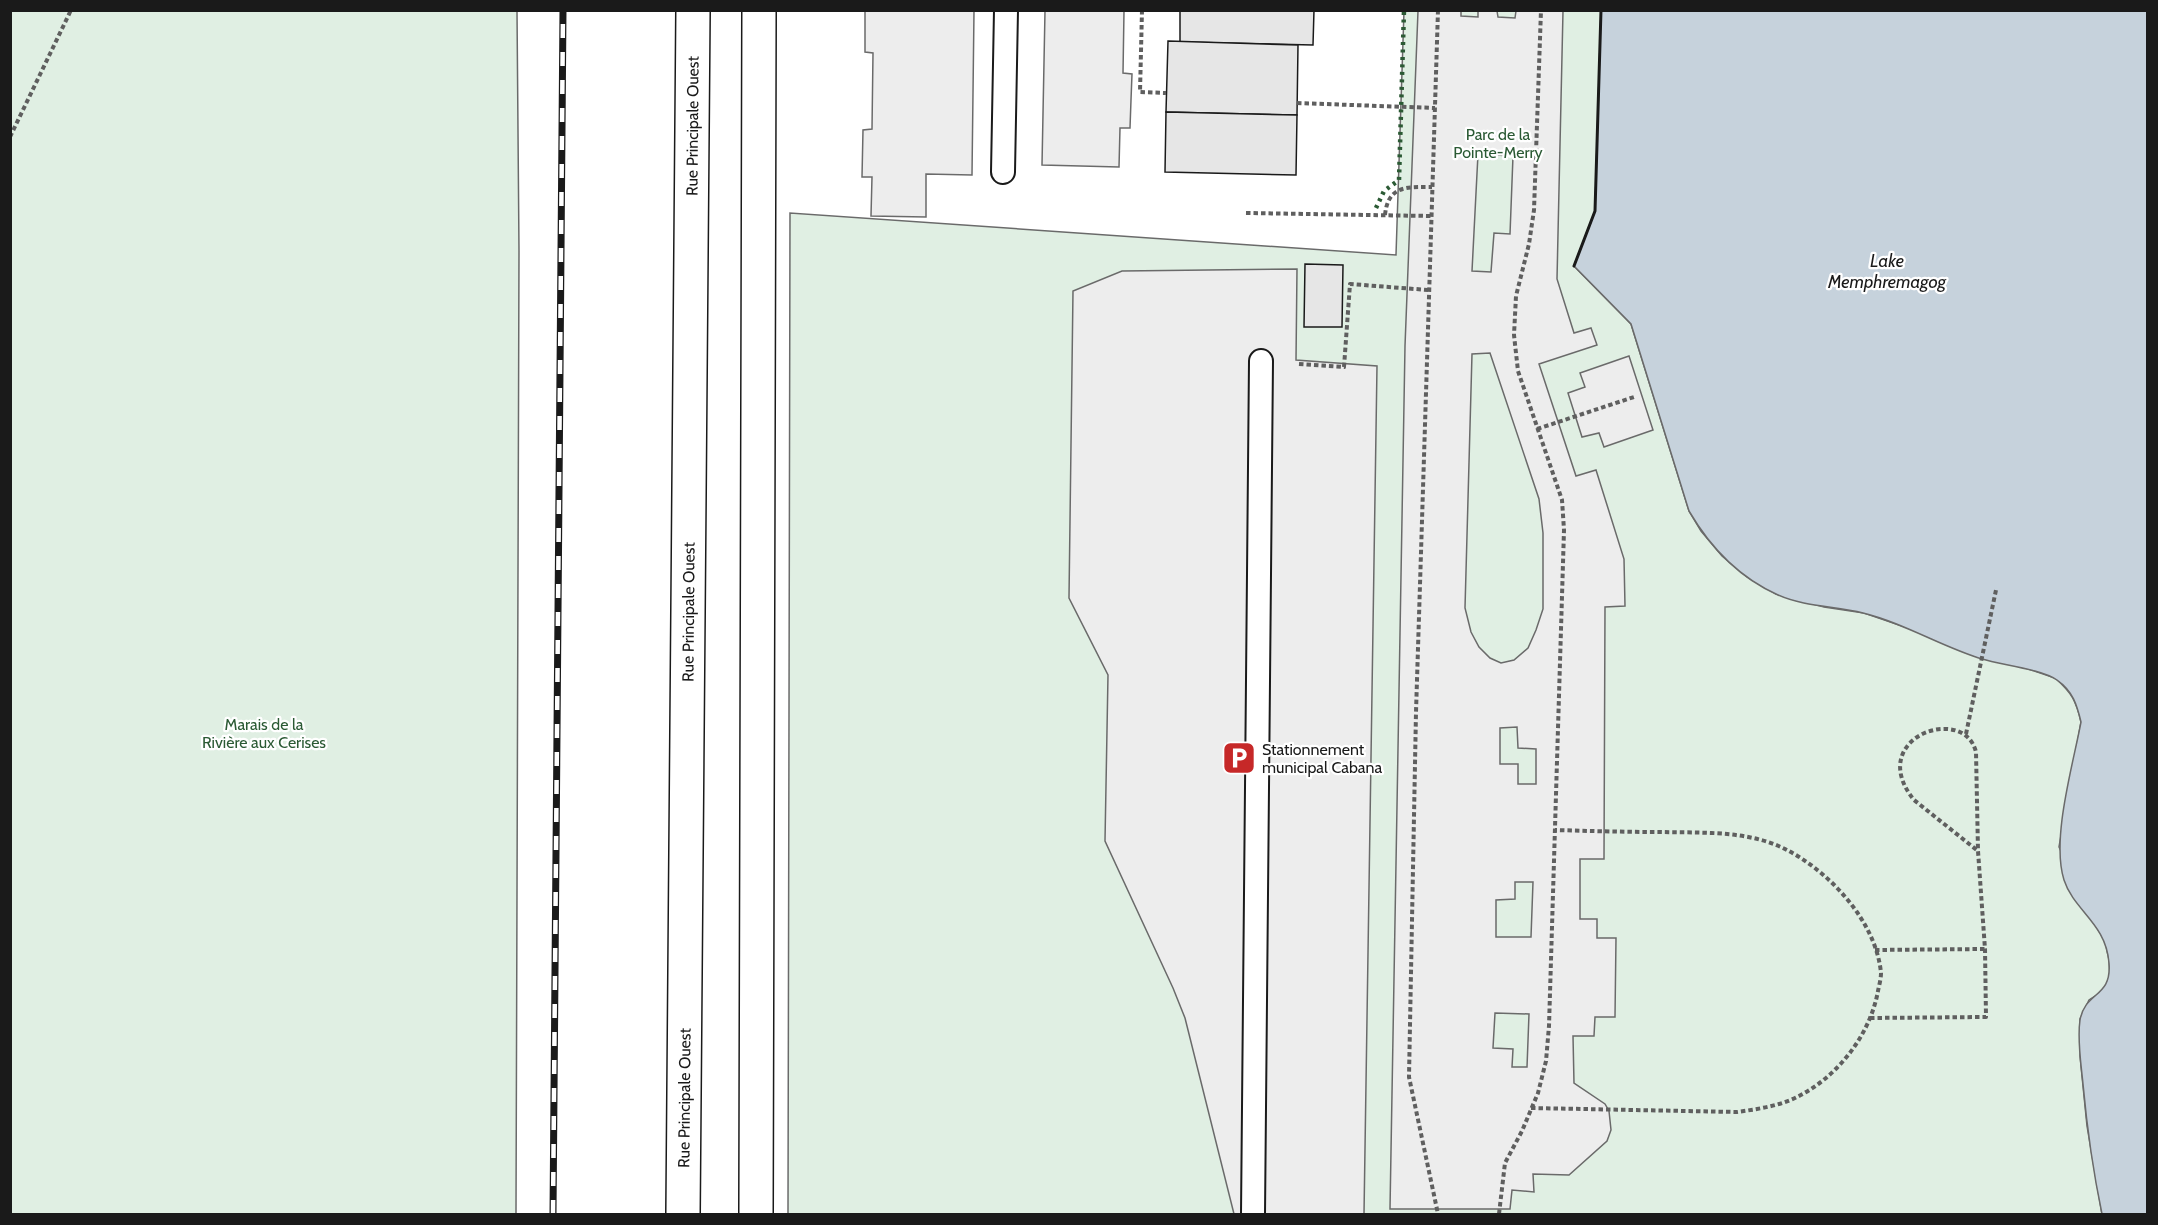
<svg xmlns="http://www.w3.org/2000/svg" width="2158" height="1225" viewBox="0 0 2158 1225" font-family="Cabin,sans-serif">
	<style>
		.green { fill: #e0efe3; stroke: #6a6a6a; stroke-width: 1.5 }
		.parking { fill: #ededed; stroke: #6a6a6a; stroke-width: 1.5; fill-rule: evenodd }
		.water { fill: #c6d2dc; stroke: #6a6a6a; stroke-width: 1.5 }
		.building { fill: #e6e6e6; stroke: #1a1a1a; stroke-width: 1.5 }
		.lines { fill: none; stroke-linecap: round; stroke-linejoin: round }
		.service-casing { stroke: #1a1a1a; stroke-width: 26 }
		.primary-casing { stroke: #1a1a1a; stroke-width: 36 }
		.path { stroke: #5f5f5f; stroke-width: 4; stroke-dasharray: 4.5 3; stroke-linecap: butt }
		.service { stroke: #fff; stroke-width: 22 }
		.primary { stroke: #fff; stroke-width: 33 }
		.rail-casing { stroke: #1a1a1a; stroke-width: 7 }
		.rail { stroke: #fff; stroke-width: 4.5; stroke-dasharray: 14; stroke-linecap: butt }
		.hedge { stroke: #2b5a34; stroke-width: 4.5; stroke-dasharray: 3 4.5; stroke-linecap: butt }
		.wall { stroke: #1a1a1a; stroke-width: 3 }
		.labels { text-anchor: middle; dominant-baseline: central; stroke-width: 4.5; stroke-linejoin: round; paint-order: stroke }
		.street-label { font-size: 16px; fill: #1a1a1a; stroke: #fff }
		.park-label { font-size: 16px; fill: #2b5a34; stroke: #fff }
		.poi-label { font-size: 16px; fill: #1a1a1a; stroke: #fff; text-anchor: start }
		.water-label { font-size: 18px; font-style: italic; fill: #1a1a1a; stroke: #fff }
	</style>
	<rect width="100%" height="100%" fill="#fff"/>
	<g class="green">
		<path d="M10,11H517L519,251L516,1214H11Z"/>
		<path d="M1404,11H1601L1595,211L1574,266L1631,324L1689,511L1701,531L1722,556L1747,577L1776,594L1824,607L1864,613L2055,678C2072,693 2076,701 2081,722L2059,847L2091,918L2105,941L2109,960L2110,979L2103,991L2089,1000L2080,1019V1056L2087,1126L2102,1214H788L790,213L1396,255Z"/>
	</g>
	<g class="parking">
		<path d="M865,11H974L972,175L926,174V217L871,216L872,177H862L863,130L872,129L873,53L865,52Z"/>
		<path d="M1045,11H1124L1123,73L1132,74L1131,100L1130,128H1120L1119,167L1042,165Z"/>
		<path d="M1418,11H1461V16L1478,17V11H1497L1498,17L1515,18L1516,11H1563L1557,279L1574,333L1591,328L1597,345L1539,364L1576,476L1596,470L1624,559L1625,606L1605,607L1604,859H1580V919H1597V938H1616L1615,1017H1595L1594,1036H1573L1574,1083L1605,1104L1609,1111L1611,1130L1607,1141L1569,1175L1533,1174L1534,1192L1512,1190L1510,1209H1390L1405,346ZM1478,154L1513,156L1510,234L1494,233L1491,272L1472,271ZM1490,353L1539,499L1543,533V609L1536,630L1528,648L1514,660L1501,663L1490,658L1479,647L1471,632L1465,608L1472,354ZM1517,727L1518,748L1536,749V784H1518V764H1500V728ZM1515,882H1533L1531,937H1496V900L1515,899ZM1495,1013L1529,1014L1527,1067H1512L1513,1049L1493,1048Z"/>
		<path d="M1297,269L1296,360L1377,366L1364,1214H1234L1185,1018L1173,988L1105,841L1108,675L1069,598L1073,291L1122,271Z"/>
		<path d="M1629,356L1653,430L1604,447L1599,433L1582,437L1568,393L1585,387L1580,373Z"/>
	</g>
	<path class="water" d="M1601,11H2147V1214H2102C2093,1171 2087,1128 2083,1084C2081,1063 2077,1040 2080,1020C2085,991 2112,998 2109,963C2106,923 2074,911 2064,880C2051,839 2073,765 2081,722C2077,705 2073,691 2057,680C2041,669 2002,665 1982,659C1942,647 1904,623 1863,613C1835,606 1805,607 1778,595C1740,578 1710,547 1689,511L1631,324L1574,266L1595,211Z"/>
	<g class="building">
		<path d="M1180,10H1314L1313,45L1180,42Z"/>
		<path d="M1168,41L1298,45L1297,115L1166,112Z"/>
		<path d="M1166,112L1297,115L1296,175L1165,172Z"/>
		<path d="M1305,264L1343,265L1342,327H1304Z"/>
	</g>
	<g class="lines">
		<defs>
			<g id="service">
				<path d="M1003,172L1006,10"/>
				<path d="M1253,1214L1261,361"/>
			</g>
			<g id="primary">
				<path id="s1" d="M683,1214L693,10"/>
				<path d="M756,1214L759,10"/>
			</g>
		</defs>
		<use href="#service" class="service-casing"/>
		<use href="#primary" class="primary-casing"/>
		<g class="path">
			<path d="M1142,10L1140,92L1166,93"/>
			<path d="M1438,10L1416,712L1409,1077L1438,1214"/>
			<path d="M1297,103L1435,108"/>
			<path d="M10,137L71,10"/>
			<path d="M1246,213L1431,216"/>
			<path d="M1385,215C1388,185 1407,187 1432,187"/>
			<path d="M1299,364L1344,367L1350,284L1428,290"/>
			<path d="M1537,429L1634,397"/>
			<path d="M1966,734L1996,590"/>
			<path d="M1875,950L1985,949"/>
			<path d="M1870,1018L1986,1017L1985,949L1978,851L1976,752C1964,703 1864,738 1914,800L1978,851"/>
			<path d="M1531,1108L1737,1112C1758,1109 1780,1106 1799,1096C1838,1076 1870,1035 1878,991C1879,986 1881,979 1881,973C1876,921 1829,871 1785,849C1747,830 1701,833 1660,832C1625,832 1590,831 1555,830"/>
			<path d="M1499,1214L1505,1163L1522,1131L1538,1093L1546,1061L1549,1026L1564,530L1562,500L1518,371L1514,335L1516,296L1529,244L1534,210L1541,10"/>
		</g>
		<use href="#service" class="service"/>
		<use href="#primary" class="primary"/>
		<defs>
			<path id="rail" d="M553,1214L563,10"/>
		</defs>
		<use href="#rail" class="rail-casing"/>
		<use href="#rail" class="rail"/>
		<path class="hedge" d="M1376,208L1384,191L1399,180L1404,10"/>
		<path class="wall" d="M1574,266L1595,211L1601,10"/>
	</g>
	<defs>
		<symbol id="parking-square" viewBox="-11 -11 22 22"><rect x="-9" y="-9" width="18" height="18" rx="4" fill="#c62828" stroke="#fff"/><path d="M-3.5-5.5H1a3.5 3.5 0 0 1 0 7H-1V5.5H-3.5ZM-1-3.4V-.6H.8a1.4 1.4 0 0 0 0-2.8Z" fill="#fff"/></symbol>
	</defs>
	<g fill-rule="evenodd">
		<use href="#parking-square" x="1220" y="739" width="38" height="38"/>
	</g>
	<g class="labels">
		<g class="street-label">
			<text stroke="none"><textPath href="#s1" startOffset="1088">Rue Principale Ouest</textPath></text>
			<text stroke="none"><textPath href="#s1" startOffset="602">Rue Principale Ouest</textPath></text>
			<text stroke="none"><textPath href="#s1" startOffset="116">Rue Principale Ouest</textPath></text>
		</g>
		<g class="park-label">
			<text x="1498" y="134">Parc de la<tspan x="1498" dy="18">Pointe-Merry</tspan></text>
			<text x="264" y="724">Marais de la<tspan x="264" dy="18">Rivière aux Cerises</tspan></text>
		</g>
		<g class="poi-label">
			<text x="1262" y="749">Stationnement<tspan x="1262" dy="18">municipal Cabana</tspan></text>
		</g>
		<g class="water-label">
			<text x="1887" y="261">Lake<tspan x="1887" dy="21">Memphremagog</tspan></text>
		</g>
	</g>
	<rect width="2158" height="1225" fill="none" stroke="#1a1a1a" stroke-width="24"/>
</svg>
